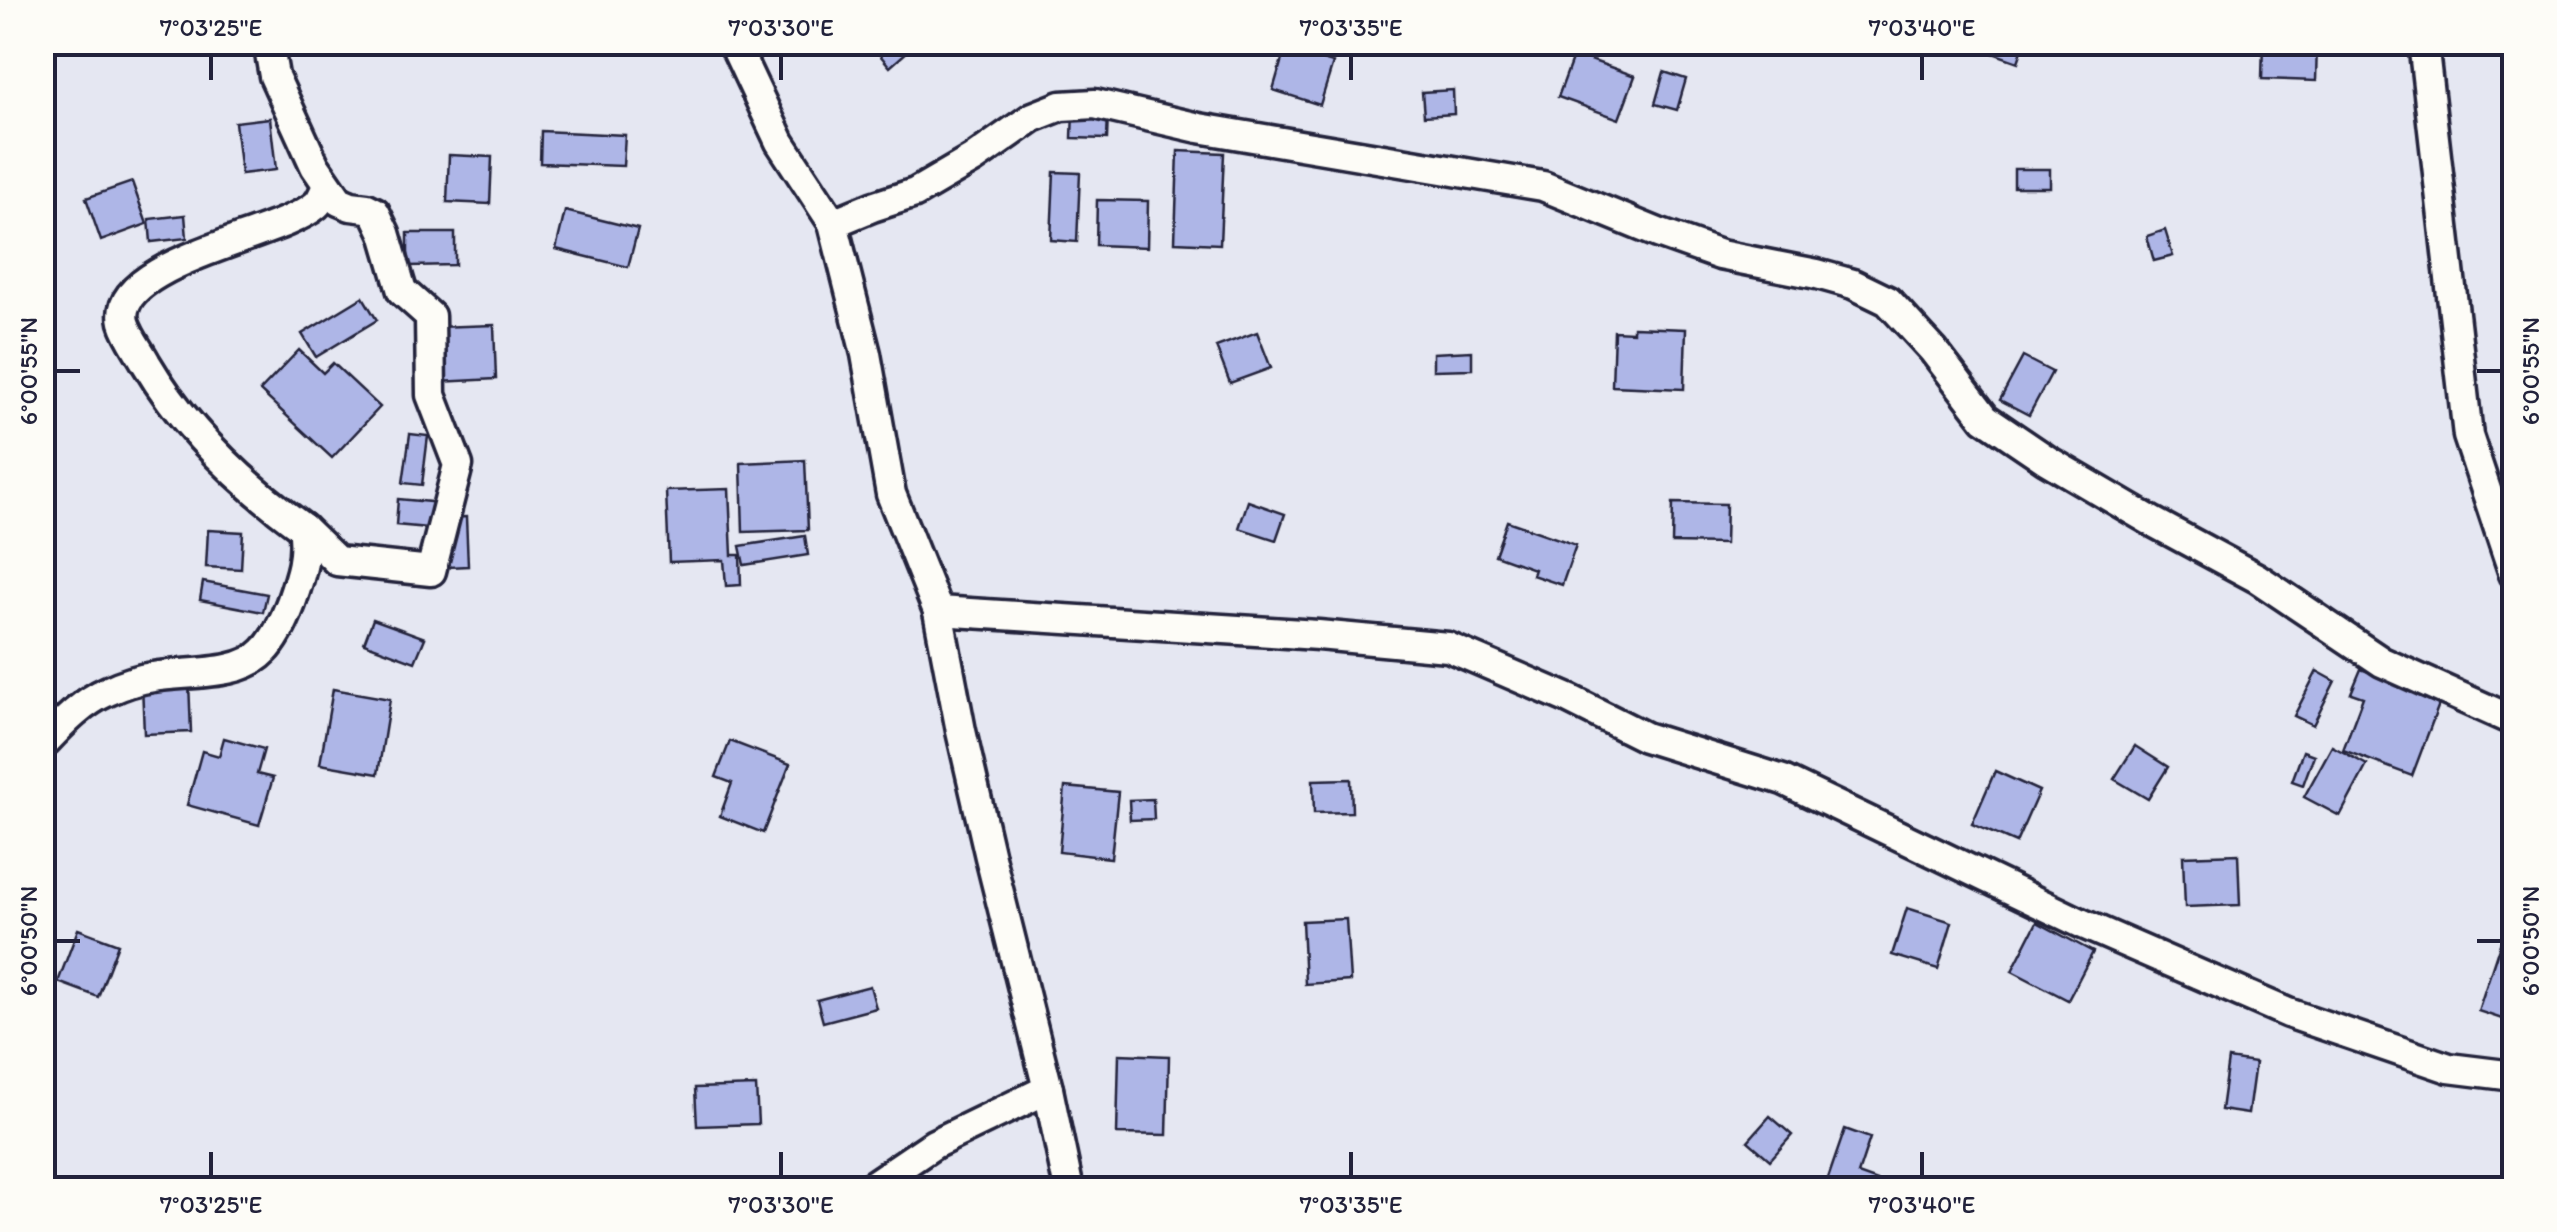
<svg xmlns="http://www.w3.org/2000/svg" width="2557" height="1232" viewBox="0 0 2557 1232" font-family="Itim,sans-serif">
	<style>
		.building { fill: #aeb6e7; stroke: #22223b; stroke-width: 2.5 }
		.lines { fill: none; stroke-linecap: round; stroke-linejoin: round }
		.minor-casing { stroke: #22223b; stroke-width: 35 }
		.minor { stroke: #fdfcf7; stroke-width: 28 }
		.ticks { fill: none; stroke: #22223b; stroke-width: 4 }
		.neatline { fill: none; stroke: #22223b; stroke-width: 4 }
		.ticks-label { font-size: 25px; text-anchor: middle; fill: #22223b }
	</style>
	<rect width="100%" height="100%" fill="#e5e7f2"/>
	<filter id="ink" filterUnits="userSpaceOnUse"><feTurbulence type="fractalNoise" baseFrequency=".01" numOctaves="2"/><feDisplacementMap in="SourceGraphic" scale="20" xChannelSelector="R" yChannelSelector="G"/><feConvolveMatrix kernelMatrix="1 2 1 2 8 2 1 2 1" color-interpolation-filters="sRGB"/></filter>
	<g filter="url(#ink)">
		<g class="building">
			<path d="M869,42H918L890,67Z"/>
			<path d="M1042,42H1068L1066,51Z"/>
			<path d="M1291,42H1319L1317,50L1291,46Z"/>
			<path d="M1971,42H2025L2018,62L1970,45Z"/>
			<path d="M2263,42H2317L2316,81L2262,79Z"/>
			<path d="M1285,49L1333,63L1320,105L1273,90Z"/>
			<path d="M1574,54L1635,76L1619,119L1558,97Z"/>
			<path d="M1664,72L1686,79L1677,110L1655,104Z"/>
			<path d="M1453,90L1454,114L1424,116L1422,92Z"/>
			<path d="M1073,111L1108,113L1107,139L1072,138Z"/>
			<path d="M270,118L276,170L241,174L235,122Z"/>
			<path d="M541,131L625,135L623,166L540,163Z"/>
			<path d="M1178,151L1224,153L1220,244L1175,242Z"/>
			<path d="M449,155L492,157L490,204L447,202Z"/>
			<rect x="2014" y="169" width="36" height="18"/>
			<path d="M1054,172L1080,173L1077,242L1051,240Z"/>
			<path d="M132,182L147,224L101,241L86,198Z"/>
			<path d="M1097,200L1148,201L1147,247L1096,245Z"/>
			<path d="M565,211L638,229L628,267L556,249Z"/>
			<path d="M185,215L187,238L151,242L149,219Z"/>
			<path d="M2165,230L2173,256L2154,261L2147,236Z"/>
			<path d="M408,233H455V265L408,266Z"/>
			<path d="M363,297L377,320L316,357L302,334Z"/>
			<path d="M494,325L496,379L439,382L436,327Z"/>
			<path d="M1633,327L1686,329L1684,389L1612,386L1614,331L1633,332Z"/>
			<path d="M1257,332L1271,368L1230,383L1216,347Z"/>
			<path d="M299,350L323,373L333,363L380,407L332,458L260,391Z"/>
			<path d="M1472,351V369L1433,370V353Z"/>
			<path d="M2023,357L2052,372L2029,415L2000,400Z"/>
			<path d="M410,434L428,436L422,485L403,483Z"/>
			<path d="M805,460L808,530L743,532L741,463Z"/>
			<path d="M729,489L732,555H740L741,585L726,586L724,560L669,562L666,491Z"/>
			<path d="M398,499L441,503L438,529L396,525Z"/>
			<path d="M1248,501L1285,514L1276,540L1239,528Z"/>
			<path d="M1673,503L1726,504L1725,544L1672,543Z"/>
			<path d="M466,517L468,566L448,567L446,518Z"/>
			<path d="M1507,521L1576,545L1562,585L1532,575L1534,569L1495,555Z"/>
			<path d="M208,530L243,532L241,569L206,567Z"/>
			<path d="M805,536L808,555L744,565L740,546Z"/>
			<path d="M203,582L267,594L263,612L200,600Z"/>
			<path d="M373,619L425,638L415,662L364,643Z"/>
			<path d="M2361,669L2441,699L2412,776L2343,750L2363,697L2351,693Z"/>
			<path d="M2317,671L2335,681L2313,725L2294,716Z"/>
			<path d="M189,682L191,732L144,734L142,684Z"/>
			<path d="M333,689L390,699L378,774L320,764Z"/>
			<path d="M224,738L264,749L257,774L273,778L259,825L187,805L202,751L219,756Z"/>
			<path d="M730,741L790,764L763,833L720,816L732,783L716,777Z"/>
			<path d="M2135,746L2168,767L2148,799L2114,779Z"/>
			<path d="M2332,746L2367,765L2340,816L2304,797Z"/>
			<path d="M2303,751L2314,755L2303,785L2292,781Z"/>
			<path d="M1995,771L2039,791L2016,843L1972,824Z"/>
			<path d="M1351,779L1352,812L1314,813L1313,780Z"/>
			<path d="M1065,787L1118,792L1111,858L1059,852Z"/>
			<path d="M1153,799L1154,819L1130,820L1129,800Z"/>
			<path d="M2238,854L2240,905L2185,907L2183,856Z"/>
			<path d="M1907,908L1952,922L1938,969L1892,955Z"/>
			<path d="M1346,919L1350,981L1305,984L1302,921Z"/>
			<path d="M2037,922L2093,952L2068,1000L2012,971Z"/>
			<path d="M2506,926L2514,929V1023L2478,1011Z"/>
			<path d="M78,929L118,944L98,997L58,982Z"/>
			<path d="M870,986L876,1008L823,1022L817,1000Z"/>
			<path d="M1119,1054L1169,1056L1167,1135L1117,1134Z"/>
			<path d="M2228,1059L2255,1063L2248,1114L2221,1110Z"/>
			<path d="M756,1086L758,1124L697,1126L695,1088Z"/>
			<path d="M2511,1090H2514V1129H2509Z"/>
			<path d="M1770,1116L1792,1135L1770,1160L1748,1141Z"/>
			<path d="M1845,1129L1870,1138L1858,1174L1897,1188L1896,1190H1824Z"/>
		</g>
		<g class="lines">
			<defs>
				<g id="minor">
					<path d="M268,42L274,76L315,166L339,201L351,206L367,208L375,212L385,233L402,291L430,316L431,395L458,465L431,571L337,561L303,528"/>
					<path d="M733,42L780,142L833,223L866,354L891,494L938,611L961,731L990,857L1048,1089L1069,1190"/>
					<path d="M2423,42L2468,436L2514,574"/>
					<path d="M833,223L872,207L915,193L973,159L1033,117L1061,106L1095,104L1199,128L1543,186L1658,233L1720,255L1817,274L1853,284L1888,301L1933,350L1985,418L2047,460L2153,522L2257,578L2382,662L2514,721"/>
					<path d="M938,611L1318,635L1448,647L1569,699L1645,737L1783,780L2083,924L2288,1013L2449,1068L2514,1076"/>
					<path d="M42,745C62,724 81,703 108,691C121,685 138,679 153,677C186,671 240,677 264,651C277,638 285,619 291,603C300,577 308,555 303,528C241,483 185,429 146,363C139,350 128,336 124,322C110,263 281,236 316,205C321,201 324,192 327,186"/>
					<path d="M866,1190L934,1144L1048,1089"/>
				</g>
			</defs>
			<use href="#minor" class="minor-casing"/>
			<use href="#minor" class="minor"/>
		</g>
	</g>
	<path class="ticks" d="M211,55V80M781,55V80M1351,55V80M1922,55V80M55,371H80M2477,371H2502M55,941H80M2477,941H2502M211,1152V1177M781,1152V1177M1351,1152V1177M1922,1152V1177"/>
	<rect width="2557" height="1232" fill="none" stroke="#fdfcf7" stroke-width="110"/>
	<rect x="55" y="55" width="2447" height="1122" class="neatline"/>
	<g class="ticks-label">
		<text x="211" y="36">7°03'25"E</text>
		<text x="781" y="36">7°03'30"E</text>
		<text x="1351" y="36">7°03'35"E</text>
		<text x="1922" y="36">7°03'40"E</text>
		<text transform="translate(28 371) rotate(-90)" y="9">6°00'55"N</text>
		<text transform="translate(2530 371) rotate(-90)" y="9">6°00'55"N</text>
		<text transform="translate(28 941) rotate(-90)" y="9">6°00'50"N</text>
		<text transform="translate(2530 941) rotate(-90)" y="9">6°00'50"N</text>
		<text x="211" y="1213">7°03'25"E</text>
		<text x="781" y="1213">7°03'30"E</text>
		<text x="1351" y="1213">7°03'35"E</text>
		<text x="1922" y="1213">7°03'40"E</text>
	</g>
</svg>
